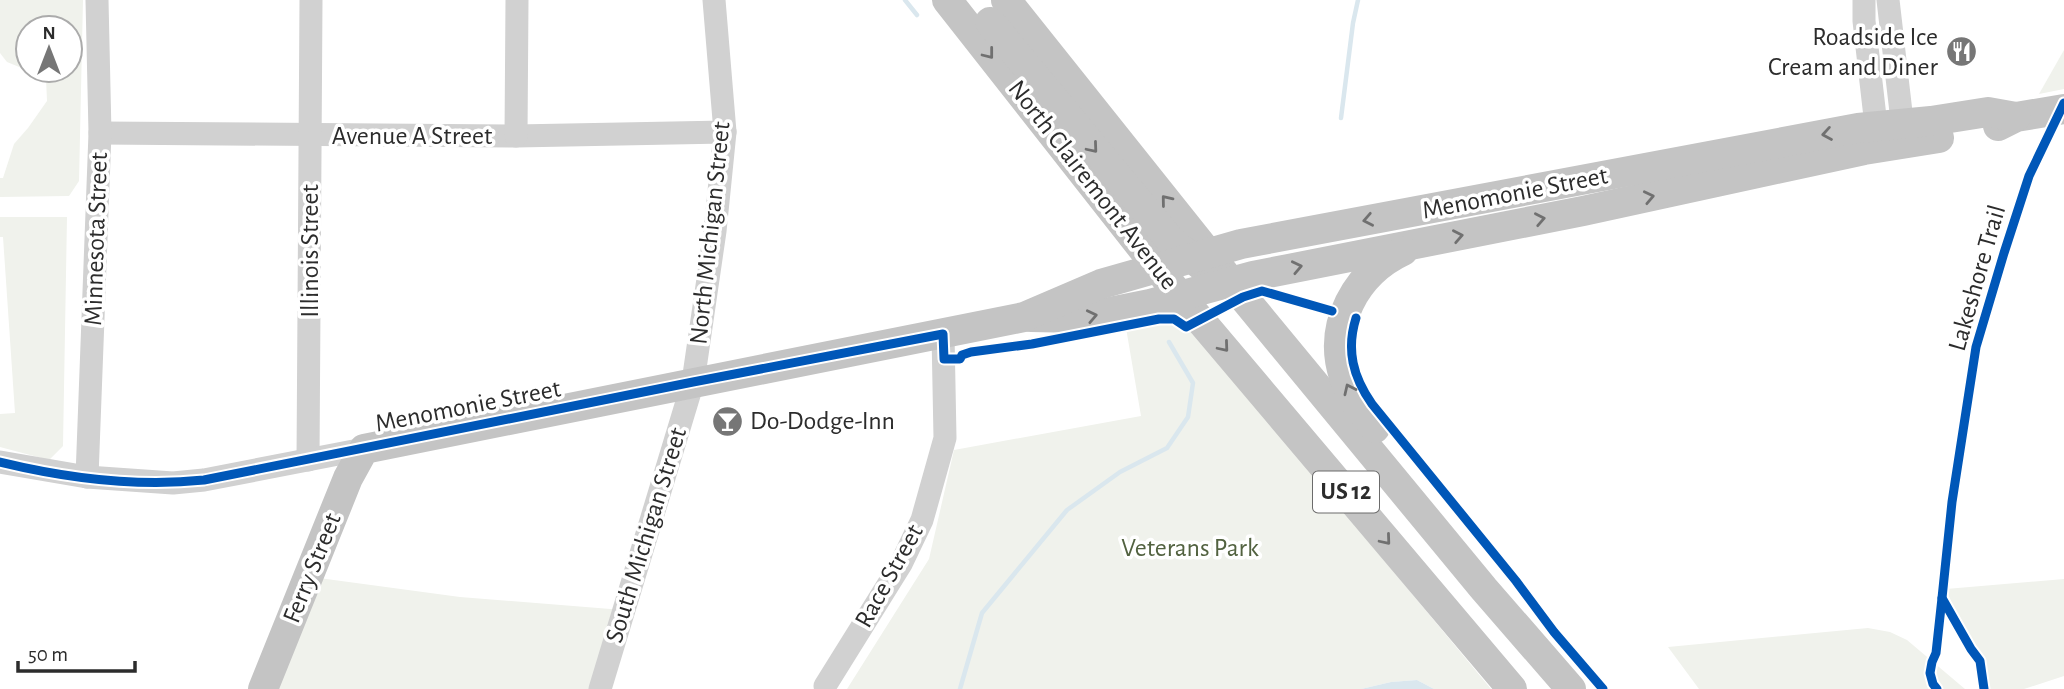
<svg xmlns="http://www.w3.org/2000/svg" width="2064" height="689" viewBox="0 0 2064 689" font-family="'Alegreya Sans',sans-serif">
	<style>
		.green { fill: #f0f2ec; fill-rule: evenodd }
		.water { fill: #dae7ee }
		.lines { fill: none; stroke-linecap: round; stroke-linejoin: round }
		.stream { stroke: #dae7ee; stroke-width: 4.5 }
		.minor { stroke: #d1d1d1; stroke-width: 23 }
		.major { stroke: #c4c4c4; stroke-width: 30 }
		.cycleway-casing { stroke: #fff; stroke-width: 13 }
		.cycleway { stroke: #0057b8; stroke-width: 9 }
		.oneway { stroke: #707070 }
		.labels { text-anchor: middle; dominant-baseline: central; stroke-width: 7; stroke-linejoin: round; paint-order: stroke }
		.shield { fill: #fff; stroke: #6b6b6b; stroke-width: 2 }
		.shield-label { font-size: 24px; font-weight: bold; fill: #2c2c2c }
		.poi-label { font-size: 26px; fill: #2c2c2c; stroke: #fff; text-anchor: end }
		.street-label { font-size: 26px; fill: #2c2c2c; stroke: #fff }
		.park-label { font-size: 26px; fill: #526240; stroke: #fff }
	</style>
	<rect width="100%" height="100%" fill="#fff"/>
	<g class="green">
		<path d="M0,0H83L79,181L69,196L0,197V178H3L14,144L28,128L47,101L46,78L7,62L0,53ZM28,28H70V70H28Z"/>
		<path d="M2064,50V89L2039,94Z"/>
		<path d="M0,217H67L63,446L49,460L0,447V414L15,413L3,237H0Z"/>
		<path d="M1166,316L1182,321L1194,331L1491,689H1434L1417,680L1391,682L1361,689H847L929,559L954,450L1141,416L1125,322Z"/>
		<path d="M319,578L460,597L623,610L599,689H263Z"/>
		<path d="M2064,579V676L2024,689H1990L1985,660L1955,612L1946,589Z"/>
		<path d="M1868,628L1890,632L1907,640L1965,689H1699L1668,647Z"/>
	</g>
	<path class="water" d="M1417,680L1434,689H1361L1391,682Z"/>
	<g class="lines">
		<g class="stream">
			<path d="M905,0L917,15"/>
			<path d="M1341,118L1353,23L1358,0"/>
			<path d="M960,689L982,613L1067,510L1120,472L1167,448L1188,417L1193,383L1169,342"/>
		</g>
		<g class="minor">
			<path d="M1864,0V21L1878,143"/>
			<path d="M1888,0L1904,138"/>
			<path d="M100,133L516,136L725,132"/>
			<path d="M516,136L517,0"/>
			<path d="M308,460L311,0"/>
			<path d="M0,462L87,477L173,483L204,480L364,449"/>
			<path d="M87,477L100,133L97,0"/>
			<path d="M825,686L901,564L922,520L945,438L943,334"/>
			<path d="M600,689L693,382L715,231L725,132L714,0"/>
		</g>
		<g class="major">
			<path d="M947,0L1179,295L1512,689"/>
			<path d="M1006,0L1243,297L1484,589L1571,689"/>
			<path d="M990,22L1171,241L1202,266"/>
			<path d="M1998,126L2016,117L2064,109"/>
			<path d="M1031,317L1080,318L1150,304L1253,276L1583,211L1864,150L1939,138"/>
			<path d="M1375,428C1362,412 1350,396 1344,377C1327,325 1356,273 1403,251"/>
			<path d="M263,689L348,478L364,449L1024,317L1101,284L1241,244L1858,128L1931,121L1988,112L2016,117"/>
		</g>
		<defs>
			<g id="cycleway">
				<path d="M1356,318C1346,350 1353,377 1372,404L1516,581L1554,632L1603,689"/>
				<path d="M0,462C66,478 137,487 204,480L693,382L943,334L944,359H960L962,355L971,352L1032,344L1159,319H1174L1186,327L1243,297L1262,291L1332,311"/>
				<path d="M1937,689L1933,684L1930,673L1932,662L1936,653L1942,598"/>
				<path d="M1984,689L1980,661L1971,649L1942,598L1952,502L1976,347L2004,253L2029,176L2064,103"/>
			</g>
		</defs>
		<use href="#cycleway" class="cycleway-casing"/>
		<use href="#cycleway" class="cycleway"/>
	</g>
	<defs><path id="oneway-chevron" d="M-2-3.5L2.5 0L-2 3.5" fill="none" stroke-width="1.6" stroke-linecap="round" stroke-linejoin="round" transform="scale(1.75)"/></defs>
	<g class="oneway">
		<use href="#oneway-chevron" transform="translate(989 54) rotate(52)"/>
		<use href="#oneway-chevron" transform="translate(1827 134) rotate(170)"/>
		<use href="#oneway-chevron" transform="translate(1093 148) rotate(50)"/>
		<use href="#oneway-chevron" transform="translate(1649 197) rotate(-12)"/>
		<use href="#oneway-chevron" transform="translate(1166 200) rotate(-129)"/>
		<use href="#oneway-chevron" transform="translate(1540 219) rotate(-11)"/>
		<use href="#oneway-chevron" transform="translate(1368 220) rotate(169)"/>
		<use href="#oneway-chevron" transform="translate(1458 236) rotate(-11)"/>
		<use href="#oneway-chevron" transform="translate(1297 267) rotate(-12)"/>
		<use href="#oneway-chevron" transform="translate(1092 316) rotate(-12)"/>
		<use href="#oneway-chevron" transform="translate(1224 347) rotate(50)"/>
		<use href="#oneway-chevron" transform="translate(1349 389) rotate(-115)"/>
		<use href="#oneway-chevron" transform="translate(1386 540) rotate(50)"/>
	</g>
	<defs>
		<symbol id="restaurant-disc" viewBox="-11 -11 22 22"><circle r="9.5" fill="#767676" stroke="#fff"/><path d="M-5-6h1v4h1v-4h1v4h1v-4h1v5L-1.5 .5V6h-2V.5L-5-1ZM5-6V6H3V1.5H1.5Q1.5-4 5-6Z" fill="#fff"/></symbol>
		<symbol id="bar-disc" viewBox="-11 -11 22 22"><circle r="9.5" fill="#767676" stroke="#fff"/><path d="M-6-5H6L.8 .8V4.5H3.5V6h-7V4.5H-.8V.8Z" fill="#fff"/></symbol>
	</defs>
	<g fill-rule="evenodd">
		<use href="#restaurant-disc" x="1944" y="34" width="35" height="35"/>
		<use href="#bar-disc" x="710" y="404" width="35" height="35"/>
	</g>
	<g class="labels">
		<rect class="shield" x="1313" y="471.5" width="66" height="41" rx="5"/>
		<g class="shield-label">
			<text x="1346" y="492">US 12</text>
		</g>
		<g class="poi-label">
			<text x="1938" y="37">Roadside Ice<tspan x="1938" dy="30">Cream and Diner</tspan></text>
			<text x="750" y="421" text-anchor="start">Do-Dodge-Inn</text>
		</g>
		<g class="street-label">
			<text x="412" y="136">Avenue A Street</text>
			<text transform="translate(1093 185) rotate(52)">North Clairemont Avenue</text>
			<text transform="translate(1515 193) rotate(-11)">Menomonie Street</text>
			<text transform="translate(710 233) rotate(-84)">North Michigan Street</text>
			<text transform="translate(96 239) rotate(-88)">Minnesota Street</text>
			<text transform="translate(310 251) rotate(-90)">Illinois Street</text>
			<text transform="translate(1977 278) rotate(-74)">Lakeshore Trail</text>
			<text transform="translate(468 406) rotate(-11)">Menomonie Street</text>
			<text transform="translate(646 535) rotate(-73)">South Michigan Street</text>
			<text transform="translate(312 568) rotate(-68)">Ferry Street</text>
			<text transform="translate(889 576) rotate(-61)">Race Street</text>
		</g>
		<g class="park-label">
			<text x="1190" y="548">Veterans Park</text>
		</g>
	</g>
	<g transform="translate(49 49)"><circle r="33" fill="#ffffff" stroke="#ababab" stroke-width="2"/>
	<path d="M0-5L12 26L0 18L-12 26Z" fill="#767676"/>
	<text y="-10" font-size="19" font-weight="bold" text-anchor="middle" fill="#2c2c2c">N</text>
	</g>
	<path d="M18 661v10h117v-10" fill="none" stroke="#2c2c2c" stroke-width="3.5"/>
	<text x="28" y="661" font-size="21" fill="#2c2c2c" stroke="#ffffff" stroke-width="5" paint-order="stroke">50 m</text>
</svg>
